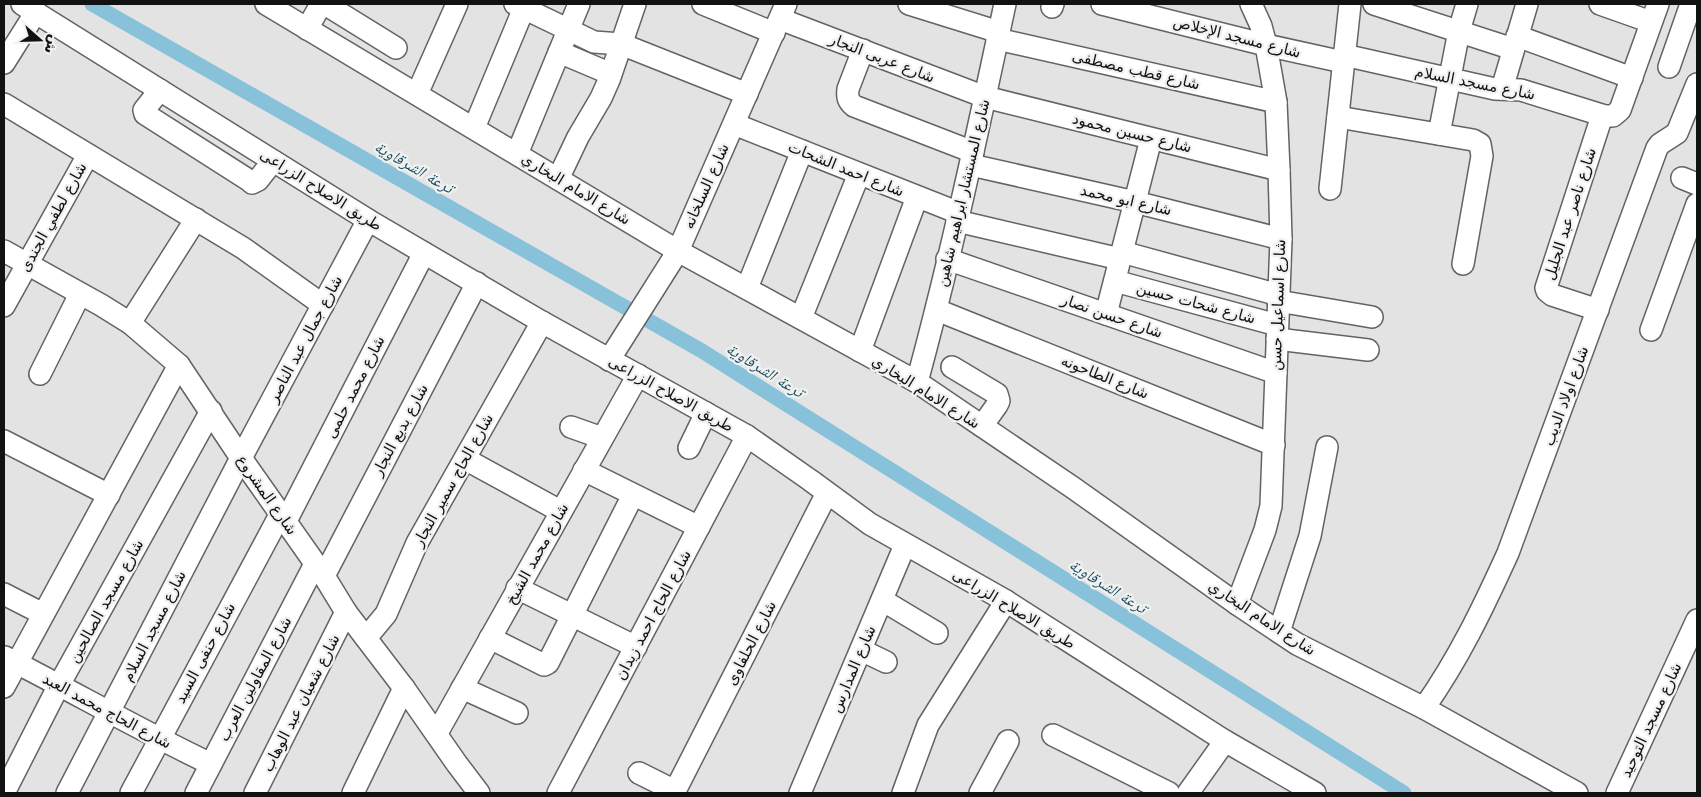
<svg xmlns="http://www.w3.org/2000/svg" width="1701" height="797" viewBox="0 0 1701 797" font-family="'DejaVu Sans','Noto Naskh Arabic',sans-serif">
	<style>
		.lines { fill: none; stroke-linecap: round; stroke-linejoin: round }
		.canal { stroke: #87c2da; stroke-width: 15 }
		.minor-casing { stroke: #626364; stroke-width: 24 }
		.minor { stroke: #fff; stroke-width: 21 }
		.labels { text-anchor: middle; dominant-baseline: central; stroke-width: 4.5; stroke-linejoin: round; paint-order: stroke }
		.street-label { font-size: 15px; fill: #121212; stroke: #f0f1f1 }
		.water-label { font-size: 16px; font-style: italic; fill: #1d4e60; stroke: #f0f1f1 }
	</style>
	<rect width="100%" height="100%" fill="#e3e3e4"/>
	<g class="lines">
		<path class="canal" d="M92,4L702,351L1404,793"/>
		<defs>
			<g id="minor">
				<path d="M22,4L368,220L542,322L747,436L810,480L870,524L1006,601L1225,741L1315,793"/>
				<path d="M266,4L678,251L917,382L1072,487L1237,604L1297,644L1424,708L1577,793"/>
				<path d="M515,4L594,42L621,44L747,94"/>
				<path d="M703,4L774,33"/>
				<path d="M909,4L999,32"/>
				<path d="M1102,4L1266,45L1343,62"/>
				<path d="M1374,4L1513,49"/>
				<path d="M1600,4L1651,22"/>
				<path d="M1052,7L1053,4"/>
				<path d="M780,19L985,97L1279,170"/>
				<path d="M307,29L320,6L325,4L396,48"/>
				<path d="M1517,36L1632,78"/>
				<path d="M997,39L1276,102"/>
				<path d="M863,50L848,89C847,97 848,101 854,106L973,152"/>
				<path d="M559,52L611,74"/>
				<path d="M1344,55L1495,89L1521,90L1605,116H1613L1620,110L1658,4"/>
				<path d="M4,63L36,12"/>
				<path d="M1669,67L1691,4"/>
				<path d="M1502,89L1527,4"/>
				<path d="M160,90L144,110L145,114L250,181L252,183L258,180L273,161"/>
				<path d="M417,94L457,4"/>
				<path d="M4,104L243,248L323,305"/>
				<path d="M1338,117L1473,140L1480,144L1482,156L1463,264"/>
				<path d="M734,124L959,213"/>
				<path d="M474,128L524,8"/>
				<path d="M1439,134L1459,31L1467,4"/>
				<path d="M517,154L579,4"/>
				<path d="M971,165L1135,202L1281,239"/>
				<path d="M1682,178L1697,184"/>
				<path d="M558,179L578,137L601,98L609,80L635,4"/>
				<path d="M1330,189L1350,4"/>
				<path d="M957,221L1120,259"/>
				<path d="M4,251L101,305L130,323L179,365L241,458L324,576L346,612L404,688L457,764L479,793"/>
				<path d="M1122,252L1279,295"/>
				<path d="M947,259L1276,373"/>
				<path d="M1115,281L1277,325"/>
				<path d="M747,288L802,151"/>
				<path d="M1278,301L1372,317"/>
				<path d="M4,306L88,155"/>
				<path d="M937,310L1274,445"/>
				<path d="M1598,310L1552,295L1547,291L1546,288L1600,122L1602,118L1605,116"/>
				<path d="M1106,314L1151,139"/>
				<path d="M801,318L859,174"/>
				<path d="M130,323L196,219"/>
				<path d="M1651,330L1697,204"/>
				<path d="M1277,339L1368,350"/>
				<path d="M860,351L917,197"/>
				<path d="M609,360L678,251L786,4"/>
				<path d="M952,367L997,394L999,401L997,405L982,426"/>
				<path d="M40,374L80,294"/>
				<path d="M917,382C951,257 978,130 1005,4"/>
				<path d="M571,427L602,438"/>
				<path d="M4,441L109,495"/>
				<path d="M689,448L706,413"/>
				<path d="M465,459L560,511"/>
				<path d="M584,470L699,527"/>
				<path d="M286,521L424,253"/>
				<path d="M324,576L477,283"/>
				<path d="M517,588L636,647"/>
				<path d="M4,594L43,614"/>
				<path d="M882,600L937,633"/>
				<path d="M1237,604L1265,530L1271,506L1281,239L1279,170L1276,102L1266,45L1261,26L1251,4"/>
				<path d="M1279,632L1310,536L1327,447"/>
				<path d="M366,638L386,614L417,543L542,322"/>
				<path d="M490,638L544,665L548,663L633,495"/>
				<path d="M861,650L886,662"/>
				<path d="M5,657C74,692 141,731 211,764"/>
				<path d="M4,687L179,365"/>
				<path d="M462,688L517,713"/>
				<path d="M1424,708C1459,658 1483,608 1508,553L1657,148L1660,144L1677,133L1697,84"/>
				<path d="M437,733L638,375"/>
				<path d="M1053,735L1169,793"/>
				<path d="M639,773L675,791"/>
				<path d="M4,793L59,685L211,411"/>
				<path d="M67,793L241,458L368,220"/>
				<path d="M131,793L281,513"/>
				<path d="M196,793L315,564"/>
				<path d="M255,793L346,612"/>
				<path d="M353,793L404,688"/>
				<path d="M558,793L747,436"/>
				<path d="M674,793L827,493"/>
				<path d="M800,793L905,545"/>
				<path d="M903,793L928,725L1006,601"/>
				<path d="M980,793L1008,741"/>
				<path d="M1188,793L1225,741"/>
				<path d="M1617,793L1697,620"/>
			</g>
		</defs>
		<use href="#minor" class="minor-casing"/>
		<use href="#minor" class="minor"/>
	</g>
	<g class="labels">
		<g class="street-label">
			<text transform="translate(1237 37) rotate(14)">شارع مسجد الإخلاص</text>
			<text transform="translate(882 58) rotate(21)">شارع عربى النجار</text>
			<text transform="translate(1136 70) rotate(13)">شارع قطب مصطفى</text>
			<text transform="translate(1475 83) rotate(11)">شارع مسجد السلام</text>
			<text transform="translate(1132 133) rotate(14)">شارع حسين محمود</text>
			<text transform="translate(846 169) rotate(22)">شارع احمد الشحات</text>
			<text transform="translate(706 186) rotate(-66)">شارع السلخانه</text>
			<text transform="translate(576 189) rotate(31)">شارع الامام البخاري</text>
			<text transform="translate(321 190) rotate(32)">طريق الاصلاح الزراعى</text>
			<text transform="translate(963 193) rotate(-77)">شارع المستشار ابراهيم شاهين</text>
			<text transform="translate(1126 200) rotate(13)">شارع ابو محمد</text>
			<text transform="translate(1570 214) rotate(-72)">شارع ناصر عبد الجليل</text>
			<text transform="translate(53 217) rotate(-61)">شارع لطفي الجندى</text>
			<text transform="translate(1196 303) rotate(15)">شارع شحات حسين</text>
			<text transform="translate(1278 305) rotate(-88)">شارع اسماعيل حسن</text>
			<text transform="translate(1112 316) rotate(19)">شارع حسن نصار</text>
			<text transform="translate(305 339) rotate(-62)">شارع جمال عبد الناصر</text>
			<text transform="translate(1105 377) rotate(22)">شارع الطاحونه</text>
			<text transform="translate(355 387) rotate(-63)">شارع محمد حلمى</text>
			<text transform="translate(926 392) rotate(32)">شارع الامام البخاري</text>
			<text transform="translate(671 394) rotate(29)">طريق الاصلاح الزراعى</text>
			<text transform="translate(1566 396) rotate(-70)">شارع اولاد الديب</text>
			<text transform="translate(400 430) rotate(-62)">شارع بديع النجار</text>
			<text transform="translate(453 480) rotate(-61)">شارع الحاج سمير النجار</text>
			<text transform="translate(267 495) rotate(55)">شارع المشروع</text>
			<text transform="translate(537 554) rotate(-61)">شارع محمد الشيخ</text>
			<text transform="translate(106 601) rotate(-61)">شارع مسجد الصالحين</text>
			<text transform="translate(1014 609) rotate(31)">طريق الاصلاح الزراعى</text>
			<text transform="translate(653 615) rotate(-62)">شارع الحاج احمد زيدان</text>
			<text transform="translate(1262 618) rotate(33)">شارع الامام البخاري</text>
			<text transform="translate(154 626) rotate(-63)">شارع مسجد السلام</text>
			<text transform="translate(751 643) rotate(-63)">شارع الحلفاوى</text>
			<text transform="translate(205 653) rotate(-62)">شارع حنفى السيد</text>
			<text transform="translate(853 669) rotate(-67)">شارع المدارس</text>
			<text transform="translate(255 679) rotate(-62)">شارع المقاولين العرب</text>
			<text transform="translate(301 703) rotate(-63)">شارع شعبان عبد الوهاب</text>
			<text transform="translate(107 711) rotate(28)">شارع الحاج محمد العبد</text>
			<text transform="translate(1651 720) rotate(-65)">شارع مسجد التوحيد</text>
		</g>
		<g class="water-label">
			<text transform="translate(414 167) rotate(30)">ترعة الشرقاوية</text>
			<text transform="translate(765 370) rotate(32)">ترعة الشرقاوية</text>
			<text transform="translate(1108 586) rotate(32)">ترعة الشرقاوية</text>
		</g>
	</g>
	<rect width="1701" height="797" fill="none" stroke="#121212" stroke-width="10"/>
	<g transform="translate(40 40) rotate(110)" stroke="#f0f1f1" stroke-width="4" paint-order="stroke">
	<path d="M0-4L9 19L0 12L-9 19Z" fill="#121212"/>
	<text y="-8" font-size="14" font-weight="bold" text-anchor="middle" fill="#121212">ش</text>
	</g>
</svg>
